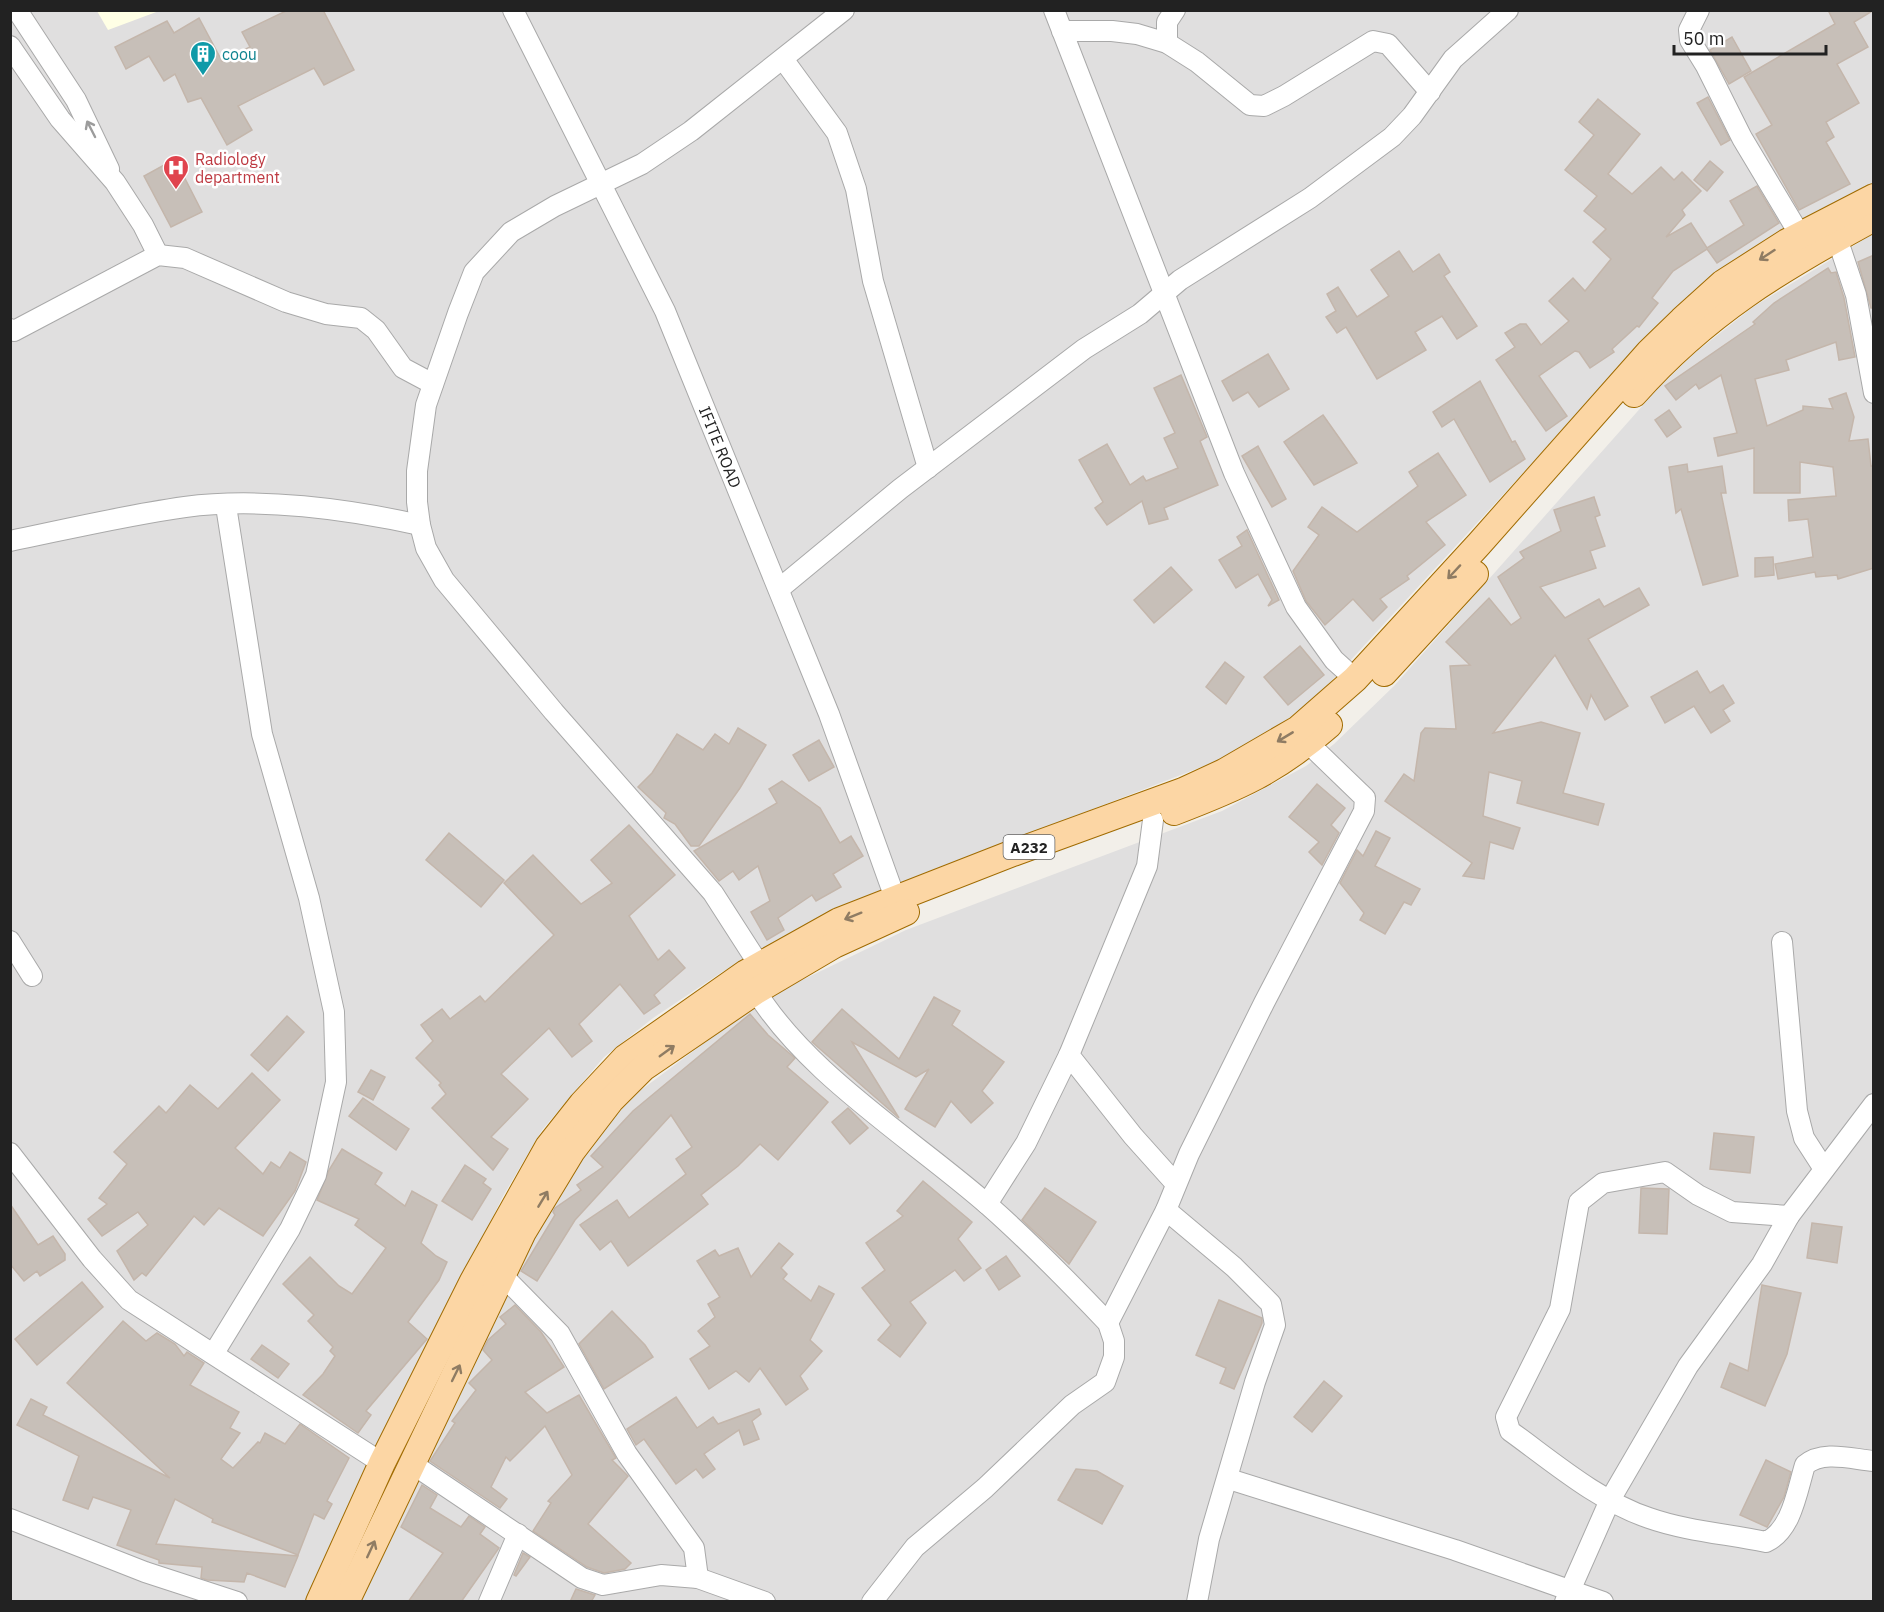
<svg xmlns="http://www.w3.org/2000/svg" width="1884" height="1612" viewBox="0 0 1884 1612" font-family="'IBM Plex Sans',sans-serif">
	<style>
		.residential { fill: #e0dfdf }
		.education { fill: #ffffe5 }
		.building { fill: #c7bfb8; stroke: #c4b6ab; stroke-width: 1.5 }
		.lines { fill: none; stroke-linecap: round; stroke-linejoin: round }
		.minor-casing { stroke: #a9a9a9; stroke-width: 22 }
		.major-casing { stroke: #a06b00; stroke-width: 28 }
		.minor { stroke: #fff; stroke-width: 20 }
		.major { stroke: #fcd6a4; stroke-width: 26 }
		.oneway { stroke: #9c9c9c }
		.oneway2 { stroke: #8f7c63 }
		.labels { text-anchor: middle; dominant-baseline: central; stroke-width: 5; stroke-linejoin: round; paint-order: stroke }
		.shield { fill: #fff; stroke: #646464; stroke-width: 1.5 }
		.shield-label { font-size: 15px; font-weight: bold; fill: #222 }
		.culture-label { font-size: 16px; fill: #0d838f; stroke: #fff; text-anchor: start }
		.health-label { font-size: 16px; fill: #be3a42; stroke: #fff; text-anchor: start }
		.street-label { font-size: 16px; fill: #222; stroke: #fff }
	</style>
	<rect width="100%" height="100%" fill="#f2efe9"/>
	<g class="residential">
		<path d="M11,11H1873V185L1606,383L1325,688L1281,725L1222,759L845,905L722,972L653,1018L604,1057L542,1130L503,1196L391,1426L309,1601L11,1602Z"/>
		<path d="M1873,234V1601L356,1602L543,1220L578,1164L608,1123L641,1090L750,1009L796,983L906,930L1222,811L1306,766L1334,744L1394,686L1660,386L1696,352L1753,307Z"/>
	</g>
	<path class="education" d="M97,11H159L108,30Z"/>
	<g class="building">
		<path d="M288,10H323L354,70L324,85L314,68L238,106L252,130L227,145L201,98L188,102L175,74L164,81L149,56L126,69L115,47L167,21L174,33L199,18L222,61L250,47L242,32Z"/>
		<path d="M1828,10H1874L1854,22L1868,47L1837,64L1859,103L1826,122L1834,137L1826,142L1850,184L1799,210L1756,134L1772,125L1744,77L1835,24Z"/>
		<path d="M1732,37L1751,71L1729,84L1710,50Z"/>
		<path d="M1708,97L1730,140L1721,145L1697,103Z"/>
		<path d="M1598,99L1640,134L1608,174L1632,194L1661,167L1674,180L1682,172L1701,191L1682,210L1685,215L1666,237L1691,223L1707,248L1744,225L1730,201L1757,186L1779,223L1717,263L1707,249L1673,271L1652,298L1658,303L1639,327L1637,326L1612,349L1614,352L1590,368L1579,352L1575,351L1539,376L1567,416L1546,431L1496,360L1515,347L1505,333L1520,324H1526L1541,345L1569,321L1549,301L1573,278L1585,291L1611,259L1593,242L1606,229L1584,211L1597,196L1565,170L1594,135L1579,122Z"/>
		<path d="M175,159L202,212L171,227L144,176Z"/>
		<path d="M1710,161L1723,172L1707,191L1694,180Z"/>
		<path d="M1399,251L1413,272L1439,254L1450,272L1444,276L1477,326L1457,339L1442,316L1415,332L1426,350L1377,379L1346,327L1337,333L1326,317L1336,311L1327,294L1338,287L1357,317L1389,296L1371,270Z"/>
		<path d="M1874,255V308H1871L1858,262Z"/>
		<path d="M1828,268L1831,273L1836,272L1844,298L1855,357L1839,360L1836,342L1786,360L1789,370L1755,379L1767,426L1803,410V406L1833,409L1829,399L1846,393L1854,417L1849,441L1868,439L1871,466H1874V568L1838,579L1837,575L1816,577L1815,572L1778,579L1775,564L1813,557L1808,519L1789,521L1788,500L1836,496L1833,467L1800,462V493H1754V448L1718,456L1714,438L1737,433L1721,375L1699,389L1696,384L1676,400L1665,386L1755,324L1753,322L1774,303Z"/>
		<path d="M1268,354L1289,389L1259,407L1248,392L1233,401L1222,381Z"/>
		<path d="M1181,375L1207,437L1200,441L1218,485L1164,508L1168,519L1149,524L1142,501L1107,525L1095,508L1103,502L1079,460L1107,444L1130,485L1143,476L1146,481L1178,468L1164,438L1175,433L1154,388Z"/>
		<path d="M1480,381L1512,442L1515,441L1525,459L1490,482L1454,419L1442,427L1433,412Z"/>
		<path d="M1669,410L1681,427L1667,437L1655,420Z"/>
		<path d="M1323,415L1357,463L1314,485L1284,442Z"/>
		<path d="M1258,446L1286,499L1272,507L1242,456Z"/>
		<path d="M1438,453L1466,495L1426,522L1445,545L1407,576L1409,579L1380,599L1387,607L1373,621L1353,599L1325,625L1306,601L1293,571L1319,535L1308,527L1322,507L1357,532L1418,486L1409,472Z"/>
		<path d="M1687,464L1688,472L1722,466L1726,493H1721L1738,576L1703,585L1681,509L1676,513L1669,467Z"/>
		<path d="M1594,497L1600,515L1595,517L1605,546L1590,551L1596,568L1540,587L1565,618L1599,599L1604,607L1639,588L1649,605L1588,639L1628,706L1605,720L1591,695L1587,709L1555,655L1493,733L1541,722L1580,733L1563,793L1604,804L1598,825L1517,803L1522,781L1489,772L1483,816L1520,828L1513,849L1490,842L1484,879L1463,876L1472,863L1385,801L1404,774L1414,781L1421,733L1425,728L1456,729L1450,666L1470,665L1446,642L1489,598L1511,625L1521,618L1498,577L1524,558L1520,552L1561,531L1554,510Z"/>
		<path d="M1247,530L1279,600L1268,606L1272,600L1258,574L1236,588L1219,560L1242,546L1237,537Z"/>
		<path d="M1773,557L1774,575L1755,577V558Z"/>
		<path d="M1171,567L1192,590L1154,623L1134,600Z"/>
		<path d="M1300,646L1324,675L1288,705L1264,677Z"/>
		<path d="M1225,662L1244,677L1226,704L1206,687Z"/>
		<path d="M1697,671L1710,693L1723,685L1734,703L1723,710L1730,721L1711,733L1694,706L1665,723L1651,697Z"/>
		<path d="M738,728L766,745L740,788L699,846H691L675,824L664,818L666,813L638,787L652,773L677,734L703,750L715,734L729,744Z"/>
		<path d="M819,740L834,767L809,781L793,755Z"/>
		<path d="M782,781L820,808L840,843L851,836L863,856L833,874L841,887L816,901L812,895L778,918L784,930L767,940L751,912L770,901L758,866L739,880L733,871L719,881L694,851L777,803L769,789Z"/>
		<path d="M1317,784L1345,808L1331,825L1339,833L1322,865L1309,852L1319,842L1289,817Z"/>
		<path d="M629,825L675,875L629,916L658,960L669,950L685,968L654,995L660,1003L644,1014L620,984L579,1024L592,1041L572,1057L549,1028L501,1074L528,1099L491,1137L508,1149L493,1170L432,1108L446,1094L439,1085L441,1083L416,1058L433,1041L421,1025L442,1009L450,1019L480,996L485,1002L554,935L504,883L533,855L581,904L612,883L591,860Z"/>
		<path d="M1376,831L1390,838L1375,866L1420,889L1411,905L1404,902L1385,934L1360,920L1364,913L1340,883L1357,850L1363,856Z"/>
		<path d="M449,833L504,880L481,907L426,860Z"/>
		<path d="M934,997L960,1011L952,1025L1004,1062L982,1091L993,1103L971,1123L951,1101L935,1127L905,1109L929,1069L916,1077L852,1042L899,1118L812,1042L842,1009L899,1059Z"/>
		<path d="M750,1014L768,1035L795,1058L787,1067L828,1102L778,1160L760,1144L738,1166L701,1195L708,1204L628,1266L611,1241L600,1250L580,1225L617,1200L629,1218L686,1174L676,1159L692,1147L671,1115L575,1220L537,1281L521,1271L555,1215L553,1212L555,1208L581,1190L577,1185L603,1167L591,1156L633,1111Z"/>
		<path d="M287,1016L304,1032L268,1071L251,1055Z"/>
		<path d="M371,1070L385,1077L373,1100L358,1092Z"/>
		<path d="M252,1073L280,1100L235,1148L263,1174L271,1162L280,1168L290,1152L306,1162L295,1191L263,1236L219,1208L204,1225L194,1216L146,1276L142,1273L134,1280L117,1251L148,1225L138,1212L102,1236L88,1219L107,1204L99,1198L127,1164L114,1152L159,1106L166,1113L190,1085L218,1109Z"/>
		<path d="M363,1098L409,1129L396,1150L349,1116Z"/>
		<path d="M848,1108L868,1128L850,1144L832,1122Z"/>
		<path d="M1714,1133L1754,1137L1750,1173L1710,1169Z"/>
		<path d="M342,1149L382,1173L375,1184L405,1206L412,1191L437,1205L421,1243L436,1256L447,1262L439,1280L408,1322L427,1339L366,1411L371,1415L358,1433L303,1395L323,1374L335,1356L330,1351L333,1347L308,1321L314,1315L283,1284L310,1257L339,1286L352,1294L386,1248L355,1225L359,1219L317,1200L329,1170Z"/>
		<path d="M465,1165L486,1179L483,1183L491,1189L472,1220L442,1201Z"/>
		<path d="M923,1181L972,1222L958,1239L981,1268L964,1281L955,1270L910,1302L926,1323L900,1357L878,1340L891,1325L862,1288L885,1270L866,1243L903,1216L897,1211Z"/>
		<path d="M1045,1188L1096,1222L1069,1264L1022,1220Z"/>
		<path d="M1641,1188L1669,1189L1667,1234L1639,1233Z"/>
		<path d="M10,1204L38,1245L53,1236L65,1254V1260L40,1276L37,1271L24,1281L10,1264Z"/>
		<path d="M1812,1223L1842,1227L1837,1263L1807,1258Z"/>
		<path d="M779,1243L793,1254L781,1268L787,1274L783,1279L811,1301L819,1286L834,1294L810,1340L822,1351L800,1376L808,1389L786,1405L760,1368L749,1382L736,1371L709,1389L690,1359L710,1346L698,1331L715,1317L708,1304L720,1297L697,1261L715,1250L719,1256L738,1248L751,1277Z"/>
		<path d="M1006,1256L1020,1276L999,1290L986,1270Z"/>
		<path d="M82,1282L103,1307L37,1365L15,1339Z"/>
		<path d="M1762,1285L1801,1293L1787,1354L1765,1406L1721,1387L1730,1363L1748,1371Z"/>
		<path d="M1219,1300L1262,1318V1323L1234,1389L1220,1383L1226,1368L1196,1355Z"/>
		<path d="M515,1305L541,1332L564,1367L525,1392L547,1413L579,1395L616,1458L612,1460L628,1476L588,1524L631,1563L625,1569L604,1573L587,1567L533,1531L551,1503L548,1501L572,1475L545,1426L510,1461L506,1457L491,1487L507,1499L500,1508L430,1461L455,1423L452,1421L476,1390L469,1383L492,1360L483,1350L488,1340L506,1324L500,1317Z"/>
		<path d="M612,1311L645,1345L653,1357L604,1389L579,1344Z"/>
		<path d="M123,1321L146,1341L157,1333L175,1344L184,1356L187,1352L204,1363L190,1385L239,1412L230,1428L240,1433L221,1459L233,1468L258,1442L260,1443L265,1433L285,1444L300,1424L349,1458L327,1501L332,1504L324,1519L314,1514L298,1555L212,1522L213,1519L175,1499L156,1544L298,1556L285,1587L247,1573L244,1582L207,1580L201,1578L202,1567L159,1563V1560L117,1545L131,1510L93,1497L88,1509L63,1500L79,1456L17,1425L31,1399L47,1407L43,1415L170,1478L67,1383Z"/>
		<path d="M262,1345L289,1364L278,1378L251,1359Z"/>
		<path d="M1324,1381L1342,1396L1312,1432L1294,1417Z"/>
		<path d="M676,1397L697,1428L713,1417L718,1424L759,1409L761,1414L752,1421L759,1439L744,1445L739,1430L704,1454L715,1469L703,1478L696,1469L676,1484L644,1439L636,1445L627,1429Z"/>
		<path d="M1766,1460L1791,1472L1784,1497L1767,1527L1740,1515Z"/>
		<path d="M1076,1469L1097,1471L1123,1486L1102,1524L1058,1500Z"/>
		<path d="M422,1485L437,1495L430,1508L461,1527L469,1516L485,1527L480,1534L499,1548L461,1602H408L443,1553L401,1527Z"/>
		<path d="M523,1553L530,1557L516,1576L514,1575Z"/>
		<path d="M576,1589L595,1595L591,1602H570Z"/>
	</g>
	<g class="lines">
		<defs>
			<g id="minor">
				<path d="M17,10L76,100L109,169"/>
				<path id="s1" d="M513,10L665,311L829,714L895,898"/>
				<path d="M1054,10L1234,473L1296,607L1334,660L1355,679"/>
				<path d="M1699,10L1689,30L1690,40L1706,66L1742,138L1800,235"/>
				<path d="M1062,31H1112L1137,34L1167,43L1197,62L1250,105L1264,106L1284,96L1373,41L1388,44L1430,92"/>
				<path d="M1167,43V22L1175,10"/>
				<path d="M10,46L60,119L115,182L143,225L158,255"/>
				<path d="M783,59L837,133L856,189L873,281L928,468"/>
				<path d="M1837,238L1856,295L1874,393"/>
				<path d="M10,329L14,331L158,255L185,258L286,302L326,314L361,318L376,330L403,368L433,384"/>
				<path d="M10,541C68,529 127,515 185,507C259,497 348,509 420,525"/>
				<path d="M779,589L900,489L1084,349L1140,314L1180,280L1310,198L1392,137L1412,116L1453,59L1508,10"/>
				<path d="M1153,820L1147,866L1069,1055L1133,1136L1176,1184"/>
				<path d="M10,941L32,976"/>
				<path d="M1782,942L1797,1111L1804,1138L1824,1169"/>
				<path d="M767,977L713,893L554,712L444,580L426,548L420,525L417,502V471L426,405L458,313L474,272L511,232L555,206L642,164L691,131L844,10"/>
				<path d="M750,981C798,1069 913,1139 988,1205C1030,1242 1070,1283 1108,1323L1114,1341V1357L1105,1382L1072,1405L985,1488L915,1547L872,1602"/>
				<path d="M10,1153L92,1259L129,1300L382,1463"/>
				<path d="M987,1204L1026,1143L1069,1055"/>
				<path d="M1166,1210L1234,1267L1271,1304L1275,1325L1255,1382L1209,1539L1197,1602"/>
				<path d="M1789,1216L1732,1212L1698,1195L1665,1172L1603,1183L1579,1202L1560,1309L1506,1417L1510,1431C1553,1462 1598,1501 1649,1518C1686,1531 1728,1534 1766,1542C1792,1530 1797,1491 1805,1465C1823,1450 1851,1459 1874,1461"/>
				<path d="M504,1277L560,1334L627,1454L694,1548L698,1578"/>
				<path d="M1108,1323L1166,1210L1189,1154L1264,1003L1364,811L1365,798L1308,743"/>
				<path d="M214,1353L290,1229L316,1175L336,1082L334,1012L309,898L262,734L226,506"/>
				<path d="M411,1463L582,1578L603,1585L661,1575L698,1578L765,1602"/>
				<path d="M1229,1479L1455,1550L1603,1602"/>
				<path d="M10,1519L145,1572L237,1602"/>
				<path d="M489,1602L518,1534"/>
				<path d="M1565,1602L1610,1500L1688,1366L1762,1264L1789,1216L1874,1104"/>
			</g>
			<g id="major">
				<path d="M1634,394C1706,313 1780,269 1874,218"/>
				<path d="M1384,673L1475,574"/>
				<path d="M1174,812C1237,788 1277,771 1329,725"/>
				<path d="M319,1602L382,1463L473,1281L548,1147L582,1104L625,1058L746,973L839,921L1013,853L1183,791L1224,772L1298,729L1355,679L1479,544L1649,352L1682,320L1723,283L1787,242L1874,197"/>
				<path d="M346,1602L523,1232L572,1151L611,1100L643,1068L756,991L834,945L906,912"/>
			</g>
		</defs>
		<use href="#minor" class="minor-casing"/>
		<use href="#major" class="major-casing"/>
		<use href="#minor" class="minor"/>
		<use href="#major" class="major"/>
	</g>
	<defs><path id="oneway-shaft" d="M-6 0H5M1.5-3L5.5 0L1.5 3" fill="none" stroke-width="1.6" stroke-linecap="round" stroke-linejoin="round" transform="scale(1.5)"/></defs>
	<use class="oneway" href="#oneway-shaft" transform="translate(91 129) rotate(-117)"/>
	<g class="oneway2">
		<use href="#oneway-shaft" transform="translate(1767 255) rotate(147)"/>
		<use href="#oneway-shaft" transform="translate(1454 572) rotate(133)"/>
		<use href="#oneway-shaft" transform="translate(1285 737) rotate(149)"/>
		<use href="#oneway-shaft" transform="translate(853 916) rotate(158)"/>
		<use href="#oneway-shaft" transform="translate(667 1051) rotate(-36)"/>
		<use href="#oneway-shaft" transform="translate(543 1199) rotate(-59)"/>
		<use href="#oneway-shaft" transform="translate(456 1373) rotate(-64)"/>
		<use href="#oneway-shaft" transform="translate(371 1549) rotate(-65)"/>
	</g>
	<defs>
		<symbol id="building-pin" viewBox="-11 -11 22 30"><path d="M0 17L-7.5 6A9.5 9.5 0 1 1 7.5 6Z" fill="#0f9aa8" stroke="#fff"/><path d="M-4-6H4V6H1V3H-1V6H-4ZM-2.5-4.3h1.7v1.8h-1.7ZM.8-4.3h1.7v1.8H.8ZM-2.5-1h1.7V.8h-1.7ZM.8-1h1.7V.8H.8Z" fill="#fff"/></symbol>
		<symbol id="hospital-pin" viewBox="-11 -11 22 30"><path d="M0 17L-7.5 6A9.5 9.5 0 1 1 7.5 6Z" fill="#e0444e" stroke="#fff"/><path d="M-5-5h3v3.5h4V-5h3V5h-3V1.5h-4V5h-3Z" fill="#fff"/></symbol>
	</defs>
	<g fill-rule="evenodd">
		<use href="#building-pin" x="188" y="39" width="30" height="40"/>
		<use href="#hospital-pin" x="161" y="153" width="30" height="40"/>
	</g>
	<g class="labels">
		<rect class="shield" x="1003.5" y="835" width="51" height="24" rx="4.5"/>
		<g class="shield-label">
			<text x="1029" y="847">A232</text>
		</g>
		<g class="culture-label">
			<text x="222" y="54">coou</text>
		</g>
		<g class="health-label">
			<text x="195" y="159">Radiology<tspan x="195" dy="18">department</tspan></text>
		</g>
		<g class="street-label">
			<text stroke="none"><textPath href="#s1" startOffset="484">IFITE ROAD</textPath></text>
		</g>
	</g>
	<rect width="1884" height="1612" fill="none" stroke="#222222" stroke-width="24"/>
	<path d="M1674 45v9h152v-9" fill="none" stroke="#222222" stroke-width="3"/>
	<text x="1683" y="45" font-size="18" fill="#222222" stroke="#ffffff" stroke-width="4.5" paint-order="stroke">50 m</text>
</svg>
